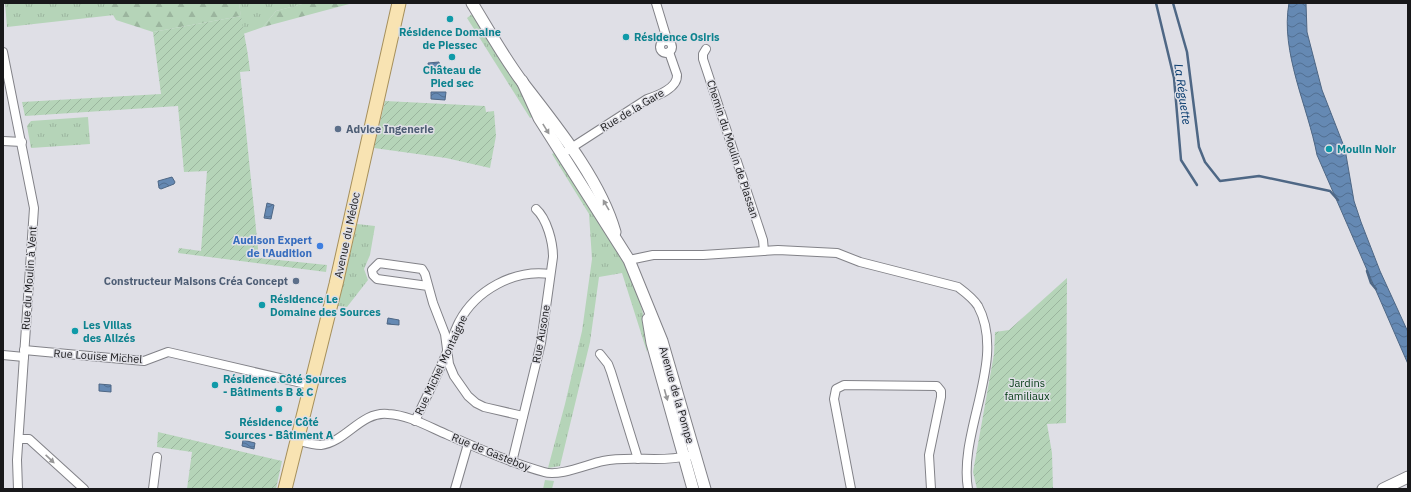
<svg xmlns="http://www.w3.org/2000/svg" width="1411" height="492" viewBox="0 0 1411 492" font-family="'IBM Plex Sans',sans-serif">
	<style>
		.grass { fill: url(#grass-tufts) }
		.forest { fill: url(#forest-firs) }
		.garden { fill: url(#garden-furrows) }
		.water { fill: url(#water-waves); stroke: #4e6785 }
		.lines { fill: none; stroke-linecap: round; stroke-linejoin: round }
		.stream { stroke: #4e6785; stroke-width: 2.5 }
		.street-casing { stroke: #828288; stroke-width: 10 }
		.secondary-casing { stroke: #828288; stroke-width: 13 }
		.primary-casing { stroke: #a6905c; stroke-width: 15 }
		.street { stroke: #fff; stroke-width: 8 }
		.secondary { stroke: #fff; stroke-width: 11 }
		.primary { stroke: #f8e3b2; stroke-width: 13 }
		.oneway { fill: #979798 }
		.culture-dot { fill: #0f9aa8; stroke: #dfdfe6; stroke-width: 1.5 }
		.service-dot { fill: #5c6f8a; stroke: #dfdfe6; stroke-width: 1.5 }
		.shop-dot { fill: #3f7fe0; stroke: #dfdfe6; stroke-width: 1.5 }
		.labels { text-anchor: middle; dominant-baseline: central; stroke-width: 3; stroke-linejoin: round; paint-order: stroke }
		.culture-label { font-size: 11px; font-weight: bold; fill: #0d838f; stroke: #dfdfe6; text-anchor: start }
		.street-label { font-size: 11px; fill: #18181a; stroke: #dfdfe6 }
		.service-label { font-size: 11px; font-weight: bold; fill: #4e5e75; stroke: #dfdfe6; text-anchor: start }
		.shop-label { font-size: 11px; font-weight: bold; fill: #366cbe; stroke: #dfdfe6; text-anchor: end }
		.park-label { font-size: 11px; fill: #013811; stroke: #dfdfe6 }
		.water-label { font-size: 12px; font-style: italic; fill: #00366b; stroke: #dfdfe6 }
	</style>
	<defs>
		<pattern id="grass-tufts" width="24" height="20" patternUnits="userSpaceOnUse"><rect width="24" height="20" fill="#b5d4b8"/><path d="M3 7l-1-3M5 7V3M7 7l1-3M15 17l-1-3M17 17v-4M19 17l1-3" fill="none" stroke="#9bb59e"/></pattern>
		<pattern id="forest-firs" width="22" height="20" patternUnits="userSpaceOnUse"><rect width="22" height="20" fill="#b5d4b8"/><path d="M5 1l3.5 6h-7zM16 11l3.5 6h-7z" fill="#9bb59e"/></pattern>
		<pattern id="garden-furrows" width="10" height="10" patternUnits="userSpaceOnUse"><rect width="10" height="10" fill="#b5d4b8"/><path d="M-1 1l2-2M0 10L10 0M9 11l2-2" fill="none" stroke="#9bb59e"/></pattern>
		<pattern id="water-waves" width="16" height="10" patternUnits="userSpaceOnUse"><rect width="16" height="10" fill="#6589b3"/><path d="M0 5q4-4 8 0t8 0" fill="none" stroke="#526f91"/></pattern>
	</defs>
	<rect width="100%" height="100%" fill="#dfdfe6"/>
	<g class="grass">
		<path d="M5,3H149L150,11L7,27Z"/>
		<path d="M239,3H306L276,11L263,27L243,34Z"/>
		<path d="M472,14L522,91L535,116L530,118L467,18Z"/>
		<path d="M88,117L90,144L31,148L27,126L31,121Z"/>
		<path d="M556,152C593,210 649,280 647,352L622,273L599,277L590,342L560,466L548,468L565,404L582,331L592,259L589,214L552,154Z"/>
		<path d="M357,224L375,226L370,255L364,269L368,280L347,307L338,306Z"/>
		<path d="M545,480L554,481L552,489H543Z"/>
	</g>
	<g class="forest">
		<path d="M106,3H239L241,16L153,32L116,20Z"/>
		<path d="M306,3H353L263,27L276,11Z"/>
	</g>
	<g class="garden">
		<path d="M241,16C244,35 248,51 250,71L240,72L259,258L327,265L326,272L178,253L179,248L201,251L207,171L184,172L178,106L25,116L22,102L161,94L153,32Z"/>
		<path d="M385,101L485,106L486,112L494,111L496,136L490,168L446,158L374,148Z"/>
		<path d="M1067,278L1066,423L1047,424L1052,453L1053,489H977L973,472L994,354L995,332L1009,330Z"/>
		<path d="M158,432L282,461L276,489H187L192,452L157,447Z"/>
	</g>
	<g class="water">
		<path d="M1289,3H1306L1307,32L1322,90L1345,149L1354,201L1361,222L1380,271L1408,332V364L1317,155C1308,107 1280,52 1289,3Z"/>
		<path d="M439,62L440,68L429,69L428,63Z"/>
		<path d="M431,92H446L445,100L431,99Z"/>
		<path d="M172,177L175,182L174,184L161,189L159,188L158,181Z"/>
		<path d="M267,203L274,205L271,219L264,218Z"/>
		<path d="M388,318L399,320V325L387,324Z"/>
		<path d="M99,384L111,385V392L99,391Z"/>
		<path d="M243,440L255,443L254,449L242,446Z"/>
	</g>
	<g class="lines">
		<g class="stream">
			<path d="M1156,3L1174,78L1181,160L1197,185"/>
			<path d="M1173,3L1187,52L1199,147L1205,162L1220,181L1259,176L1330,191L1338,200"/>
			<path d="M1367,271L1371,283L1376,289"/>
		</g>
		<defs>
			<g id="street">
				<path d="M656,3L666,36V41"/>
				<circle cx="666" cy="47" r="6"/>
				<path d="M706,49L703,54V59L763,240L764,251"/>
				<path d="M3,52L34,208L17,460L18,489"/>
				<path d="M3,141L22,142"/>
				<path d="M568,150L647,99C657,96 678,88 677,75L669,52"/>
				<path d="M629,260L653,255H703L778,250L837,253L860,262L958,287C966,293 973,298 978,306C1007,360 958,431 968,489"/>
				<path d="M428,286L377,279L373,275L372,270L379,263L422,269L425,274L433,303L445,334L449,364L454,376L468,396L476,403L484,407L523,416"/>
				<path d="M24,350L144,361L168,352L310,385"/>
				<path d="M600,354L608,364L611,372L638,459"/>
				<path d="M3,355L24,357"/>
				<path d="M415,421C425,400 435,380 444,359C449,347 453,334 459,322C476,290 514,269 550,274"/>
				<path d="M19,439H29L84,489"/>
				<path d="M297,440C304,442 312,445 321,445C346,442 361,411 388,414C409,415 429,427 448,435C479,449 511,463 544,472C559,477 588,464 603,461C631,455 660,463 688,456"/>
				<path d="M512,462L541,343L553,257C553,242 547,219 536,209"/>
				<path d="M153,489L157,457"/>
				<path d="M455,489L468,444"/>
				<path d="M851,489L834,399L836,389L844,385L937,386L941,391V397L929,455L931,489"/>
			</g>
			<g id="secondary">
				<path d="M472,3C488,29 504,58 523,83C556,126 600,179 615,232"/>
				<path d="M522,81L539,118L629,260L662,341L705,489"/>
				<path d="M648,319L652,343L693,489"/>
				<path d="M1383,489L1408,477"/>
			</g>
			<path id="primary" d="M285,489L336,284L399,3"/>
		</defs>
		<use href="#street" class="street-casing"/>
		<use href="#secondary" class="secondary-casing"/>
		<use href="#primary" class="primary-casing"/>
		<use href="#street" class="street"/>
		<use href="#secondary" class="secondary"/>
		<use href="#primary" class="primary"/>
	</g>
	<defs><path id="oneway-solid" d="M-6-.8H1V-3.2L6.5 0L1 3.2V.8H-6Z"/></defs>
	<g class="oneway">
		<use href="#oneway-solid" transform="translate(546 129) rotate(58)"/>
		<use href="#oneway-solid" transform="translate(606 205) rotate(-120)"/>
		<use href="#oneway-solid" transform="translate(666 395) rotate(74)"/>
		<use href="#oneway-solid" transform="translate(50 459) rotate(43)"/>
	</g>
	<g class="culture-dot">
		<circle cx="450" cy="19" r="4"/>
		<circle cx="626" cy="37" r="4"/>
		<circle cx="452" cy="57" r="4"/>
		<circle cx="1329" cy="149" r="4"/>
		<circle cx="262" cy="305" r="4"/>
		<circle cx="75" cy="331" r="4"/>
		<circle cx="215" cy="385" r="4"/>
		<circle cx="279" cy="409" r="4"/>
	</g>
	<g class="service-dot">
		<circle cx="338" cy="129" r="4"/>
		<circle cx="296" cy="281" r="4"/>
	</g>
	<circle class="shop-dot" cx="320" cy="246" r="4"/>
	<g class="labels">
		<g class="culture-label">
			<text x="450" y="32" text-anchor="middle">Résidence Domaine<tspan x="450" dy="13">de Piessec</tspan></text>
			<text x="634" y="37">Résidence Osiris</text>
			<text x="452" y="70" text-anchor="middle">Château de<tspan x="452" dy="13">Pied sec</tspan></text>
			<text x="1337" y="149">Moulin Noir</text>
			<text x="270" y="299">Résidence Le<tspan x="270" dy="13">Domaine des Sources</tspan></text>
			<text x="83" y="325">Les Villas<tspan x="83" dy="13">des Alizés</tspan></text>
			<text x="223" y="379">Résidence Côté Sources<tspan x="223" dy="13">- Bâtiments B &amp; C</tspan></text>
			<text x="279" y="422" text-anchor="middle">Résidence Côté<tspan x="279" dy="13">Sources - Bâtiment A</tspan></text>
		</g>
		<g class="street-label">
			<text transform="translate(632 110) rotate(-31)">Rue de la Gare</text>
			<text transform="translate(733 149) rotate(72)">Chemin du Moulin de Plassan</text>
			<text transform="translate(347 235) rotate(-78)">Avenue du Médoc</text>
			<text transform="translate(29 278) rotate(-86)">Rue du Moulin à Vent</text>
			<text transform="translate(541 334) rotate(-80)">Rue Ausone</text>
			<text transform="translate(98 356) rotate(4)">Rue Louise Michel</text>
			<text transform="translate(441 365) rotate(-65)">Rue Michel Montaigne</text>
			<text transform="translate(677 395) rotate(74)">Avenue de la Pompe</text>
			<text transform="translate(491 452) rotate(22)">Rue de Gasteboy</text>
		</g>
		<g class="service-label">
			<text x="346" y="129">Advice Ingenerie</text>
			<text x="288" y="281" text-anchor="end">Constructeur Maisons Créa Concept</text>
		</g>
		<g class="shop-label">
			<text x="312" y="240">Audison Expert<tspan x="312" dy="13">de l'Audition</tspan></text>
		</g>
		<g class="park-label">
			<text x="1027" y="383">Jardins<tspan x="1027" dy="13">familiaux</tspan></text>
		</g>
		<g class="water-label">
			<text transform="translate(1183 94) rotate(82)">La Réguette</text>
		</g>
	</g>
	<rect width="1411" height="492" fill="none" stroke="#18181a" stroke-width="8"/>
</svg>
